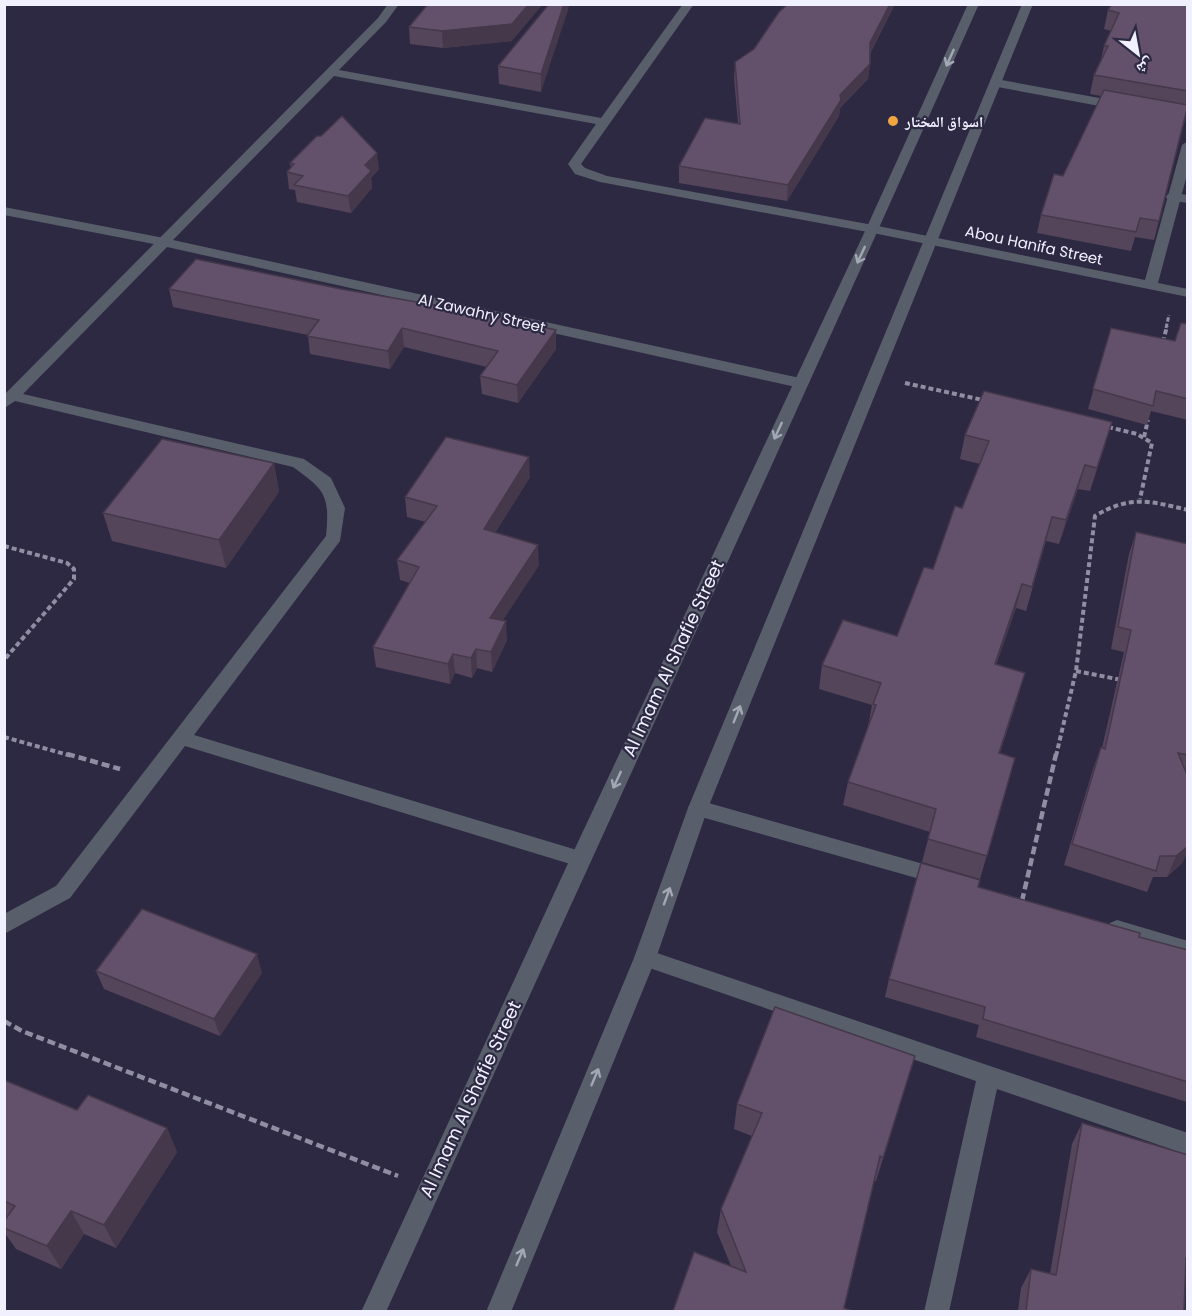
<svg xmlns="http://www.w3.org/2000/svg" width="1192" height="1316" viewBox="0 0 1192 1316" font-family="Poppins,'Noto Naskh Arabic',sans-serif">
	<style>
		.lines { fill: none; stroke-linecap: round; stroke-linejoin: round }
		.path-far2 { stroke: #908ea2; stroke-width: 3; stroke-dasharray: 4.5 2; stroke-linecap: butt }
		.path-far1 { stroke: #908ea2; stroke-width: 4; stroke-dasharray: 5 3; stroke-linecap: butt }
		.path { stroke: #908ea2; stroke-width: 4.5; stroke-dasharray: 8 4; stroke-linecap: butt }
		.service { fill: #585f6b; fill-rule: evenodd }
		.minor { fill: #585f6b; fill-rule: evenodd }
		.tertiary { fill: #585f6b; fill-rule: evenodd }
		.wall { fill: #55455b }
		.shaded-wall { fill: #45384a }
		.building { fill: #63506a; stroke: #45384a; stroke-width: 1.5 }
		.oneway { stroke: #a4a8b5 }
		.poi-dot { fill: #f1a540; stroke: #2d2943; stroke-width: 2 }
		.labels { text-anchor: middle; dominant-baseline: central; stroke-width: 4.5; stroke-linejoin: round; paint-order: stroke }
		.far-poi-label { font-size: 15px; font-weight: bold; fill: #f1f0ff; stroke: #2d2943; text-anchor: start }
		.far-street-label { font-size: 15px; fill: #f1f0ff; stroke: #2d2943 }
		.street-label { font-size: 18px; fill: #f1f0ff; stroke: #2d2943 }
	</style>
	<rect width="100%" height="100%" fill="#2d2943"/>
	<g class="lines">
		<path class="path-far2" d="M1166,328L1169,315"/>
		<g class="path-far1">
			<path d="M1163,342L1167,326"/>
			<path d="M905,383L983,400"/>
			<path d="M1108,427L1137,434L1152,443L1140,499"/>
			<path d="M1144,437L1148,420"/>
			<path d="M4,546L67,563L74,569V579L4,660"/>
			<path d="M1076,671L1122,680"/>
			<path d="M4,737L72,756"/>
			<path d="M1056,756L1076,671L1095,516C1130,495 1150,501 1188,510"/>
		</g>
		<g class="path">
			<path d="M67,754L120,769"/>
			<path d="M1022,901L1056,754"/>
			<path d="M4,1021L22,1031L398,1176"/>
		</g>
		<g class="service">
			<path d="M1173,193L1188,195V203L1168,200L1166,197L1168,194Z"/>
			<path d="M4,207L164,238L171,242L164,246L4,215Z"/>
		</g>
		<g class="minor">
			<path d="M388,4H399L386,22L339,70L601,118L683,4H694L581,164L585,168L607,176L873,225L1145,280L1182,145L1188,141V171L1158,283L1188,289V297L873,233L600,182L575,174L568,164L596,124L334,76L173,240L800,378L808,383L800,388L167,247L23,394L304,459L331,478L345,508L340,541L194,735L580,851L587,853L590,859L587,865L580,867L185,746L70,898L4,934V914L56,886L326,536C330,495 325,490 293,467L15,401L6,407L4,395L378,18Z"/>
			<path d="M996,79L1121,102L1127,106L1121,110L992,86L990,83Z"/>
			<path d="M698,800L941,869L948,871L951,877L948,883L941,885L691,814L688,808L691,802Z"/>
			<path d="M1117,920L1188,941V959L1110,935L1107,929L1110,923Z"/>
			<path d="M645,949L1188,1133V1155L997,1089L949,1312H924L976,1081L638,964L634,958L638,952Z"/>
		</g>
		<g class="tertiary">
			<path d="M968,4H979C785,442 583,875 386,1312H361L570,859L866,229Z"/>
			<path d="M1022,4H1033L708,808L656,958L511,1312H486L634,958L688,808Z"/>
		</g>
	</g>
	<g class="wall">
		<path d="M549,4L541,92L499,84L498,66Z"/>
		<path d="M895,4L870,54V64L868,79L840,108L839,116L787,201L679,183V166L738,123L734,78L735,62Z"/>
		<path d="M1188,4V112L1187,111L1154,240L1135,237L1131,251L1037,233L1041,215L1063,176L1101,96L1090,94L1094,75L1100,64L1104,46L1111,31L1104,29L1108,10Z"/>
		<path d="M409,27L512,41L443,48L410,44Z"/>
		<path d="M290,163L379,169L371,178L372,188L351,213L297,202L295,190L289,189L287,172L291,168Z"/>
		<path d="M169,289L556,349L518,403L482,394L480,376L487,367L404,347L390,369L310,354L308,335L173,307Z"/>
		<path d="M1188,324V420L1151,411L1147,425L1088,409L1111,328L1175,341Z"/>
		<path d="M965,435L1105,445L1090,491L1078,489L1059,544L1046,541L1026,611L1016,608L996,665L1018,697L1000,753L1015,758L980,879L922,862L930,832L843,805L848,782L868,727L872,705L819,689L822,665L897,636L933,569L962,508L980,464L960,459Z"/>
		<path d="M274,463L279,492L226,568L112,541L103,513Z"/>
		<path d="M530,477L495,533L539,565L503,620L507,640L492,672L477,668L472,678L455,673L450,684L376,667L373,647L410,583L400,580L397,560L426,522L407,517L405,497Z"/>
		<path d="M1136,532L1188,544V851L1182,863L1167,877H1153L1147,892L1064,865L1093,769L1101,747L1102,748L1124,652L1111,649L1129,554Z"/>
		<path d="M978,887L1139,937L1188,950V1101L1187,1102L976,1037L979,1025L885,997L889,979Z"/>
		<path d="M96,971L262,973L220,1036L104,989Z"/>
		<path d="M915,1056L876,1181H874L844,1308L731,1266L717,1232L721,1209L752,1136L734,1129L737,1104Z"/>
		<path d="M4,1080L77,1110L167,1128L177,1152L116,1248L84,1234L61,1269L16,1249L4,1232V1221L6,1219L4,1218Z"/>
		<path d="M1082,1123L1188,1155V1279L1185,1281L1184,1311H1018L1021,1288L1031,1269L1050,1274L1072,1144Z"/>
	</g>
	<g class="shaded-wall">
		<path d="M529,4H543L512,41L443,48L442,31Z"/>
		<path d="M564,4H570L541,92V74Z"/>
		<path d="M890,4H895L868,58L870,43Z"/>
		<path d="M870,64L868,79L840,108L839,116L787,201L788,185L840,95Z"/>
		<path d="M377,153L379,169L371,178L372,188L351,213L348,196L365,165Z"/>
		<path d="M402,328L404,347L390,369L388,351Z"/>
		<path d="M556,330V349L518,403L517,385Z"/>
		<path d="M1112,422L1105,445L1090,491L1097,468Z"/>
		<path d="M529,457L530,477L485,549L484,529Z"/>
		<path d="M274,463L279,492L226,568L219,540Z"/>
		<path d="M1085,465L1078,489L1059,544L1066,520Z"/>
		<path d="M538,545L539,565L492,637L490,618Z"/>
		<path d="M1022,584L1016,608L988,688L995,664Z"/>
		<path d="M506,621L507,640L492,672L491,652Z"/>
		<path d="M476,649L477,668L472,678L471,658Z"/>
		<path d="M453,654L455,673L450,684L448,664Z"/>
		<path d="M1025,673L1018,697L992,777L999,753Z"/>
		<path d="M1188,846V851L1182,863L1167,877L1176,856Z"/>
		<path d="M257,954L262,973L220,1036L214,1019Z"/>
		<path d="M167,1128L177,1152L116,1248L104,1225Z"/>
		<path d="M71,1211L84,1234L61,1269L47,1246Z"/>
	</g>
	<g class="building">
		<path d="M428,4H529L512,24L442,31L409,27Z"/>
		<path d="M549,4H564L541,74L498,66Z"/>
		<path d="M788,4H890L870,43V64L840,95L841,100L788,185L679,166L705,118L740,124L735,62L754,49L779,12Z"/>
		<path d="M1112,4H1188V91L1094,75L1108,46H1104L1119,13L1108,10Z"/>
		<path d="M1104,90L1188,105L1159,221L1140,218L1136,232L1041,215L1054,174L1063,176Z"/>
		<path d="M342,116L377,153L365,165L371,171L348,196L294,185L303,176L287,172L294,164L290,163L317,136H321Z"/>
		<path d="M196,259L341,289L481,313L556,330L517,385L480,376L498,351L402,328L388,351L307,336L319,320L169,289Z"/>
		<path d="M1181,323L1188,324V399L1156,391L1153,406L1093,389L1111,328L1175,341Z"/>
		<path d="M984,391L1112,422L1097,468L1085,465L1066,520L1052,517L1032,587L1022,584L995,664L1025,673L999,753L1015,758L987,856L928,839L936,809L848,782L876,705L873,704L881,683L822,665L843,620L897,636L924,567L933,569L955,506L962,508L989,441L965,435Z"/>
		<path d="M446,437L529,457L484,529L538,545L490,618L506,621L491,652L476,649L471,658L453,654L448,664L373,647L419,567L397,560L437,506L405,497Z"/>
		<path d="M162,439L274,463L219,540L103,513Z"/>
		<path d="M1136,532L1188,544V755L1178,753L1188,777V846L1176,856H1160L1156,871L1072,844L1101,747L1105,749L1131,630L1118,627Z"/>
		<path d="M921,863L980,880L978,887L1140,933L1139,937L1188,950V1082L983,1019L985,1007L889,979Z"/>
		<path d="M142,909L257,954L214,1019L96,971Z"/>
		<path d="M775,1007L915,1056L883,1158L880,1156L844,1308L853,1311H673L694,1252L746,1272L721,1209L762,1113L737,1104Z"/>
		<path d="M4,1080L77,1110L88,1095L167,1128L104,1225L71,1211L47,1246L4,1228V1221L15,1206L4,1201Z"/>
		<path d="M1082,1123L1188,1155V1258H1186L1184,1311H1026L1031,1269L1056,1275Z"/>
	</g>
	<defs><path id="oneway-shaft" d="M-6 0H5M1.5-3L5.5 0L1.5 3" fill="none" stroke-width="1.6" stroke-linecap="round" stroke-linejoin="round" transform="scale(1.5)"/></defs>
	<g class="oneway">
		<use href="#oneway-shaft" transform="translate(950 58) rotate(114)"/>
		<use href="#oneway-shaft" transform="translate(861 255) rotate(115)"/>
		<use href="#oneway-shaft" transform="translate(778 431) rotate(115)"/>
		<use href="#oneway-shaft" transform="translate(737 714) rotate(-68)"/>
		<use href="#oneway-shaft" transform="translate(617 780) rotate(115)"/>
		<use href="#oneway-shaft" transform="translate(667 896) rotate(-70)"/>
		<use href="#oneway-shaft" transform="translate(595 1077) rotate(-67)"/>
		<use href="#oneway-shaft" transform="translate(520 1257) rotate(-67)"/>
	</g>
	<circle class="poi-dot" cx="893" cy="121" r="6"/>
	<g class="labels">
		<g class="far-poi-label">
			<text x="905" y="121">اسواق المختار</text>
		</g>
		<g class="far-street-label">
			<text transform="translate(1034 245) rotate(12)">Abou Hanifa Street</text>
			<text transform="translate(482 313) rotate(13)">Al Zawahry Street</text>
		</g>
		<g class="street-label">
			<text transform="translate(673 658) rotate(-65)">Al Imam Al Shafie Street</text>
			<text transform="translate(470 1099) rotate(-65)">Al Imam Al Shafie Street</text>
		</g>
	</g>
	<rect width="1192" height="1316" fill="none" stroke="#f1f0ff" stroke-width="12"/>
	<g transform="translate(1138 54) rotate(149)" stroke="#2d2943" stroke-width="4.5" paint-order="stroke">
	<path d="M0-4.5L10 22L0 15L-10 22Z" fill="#f1f0ff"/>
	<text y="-9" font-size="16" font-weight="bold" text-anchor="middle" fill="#f1f0ff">ش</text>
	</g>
</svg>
